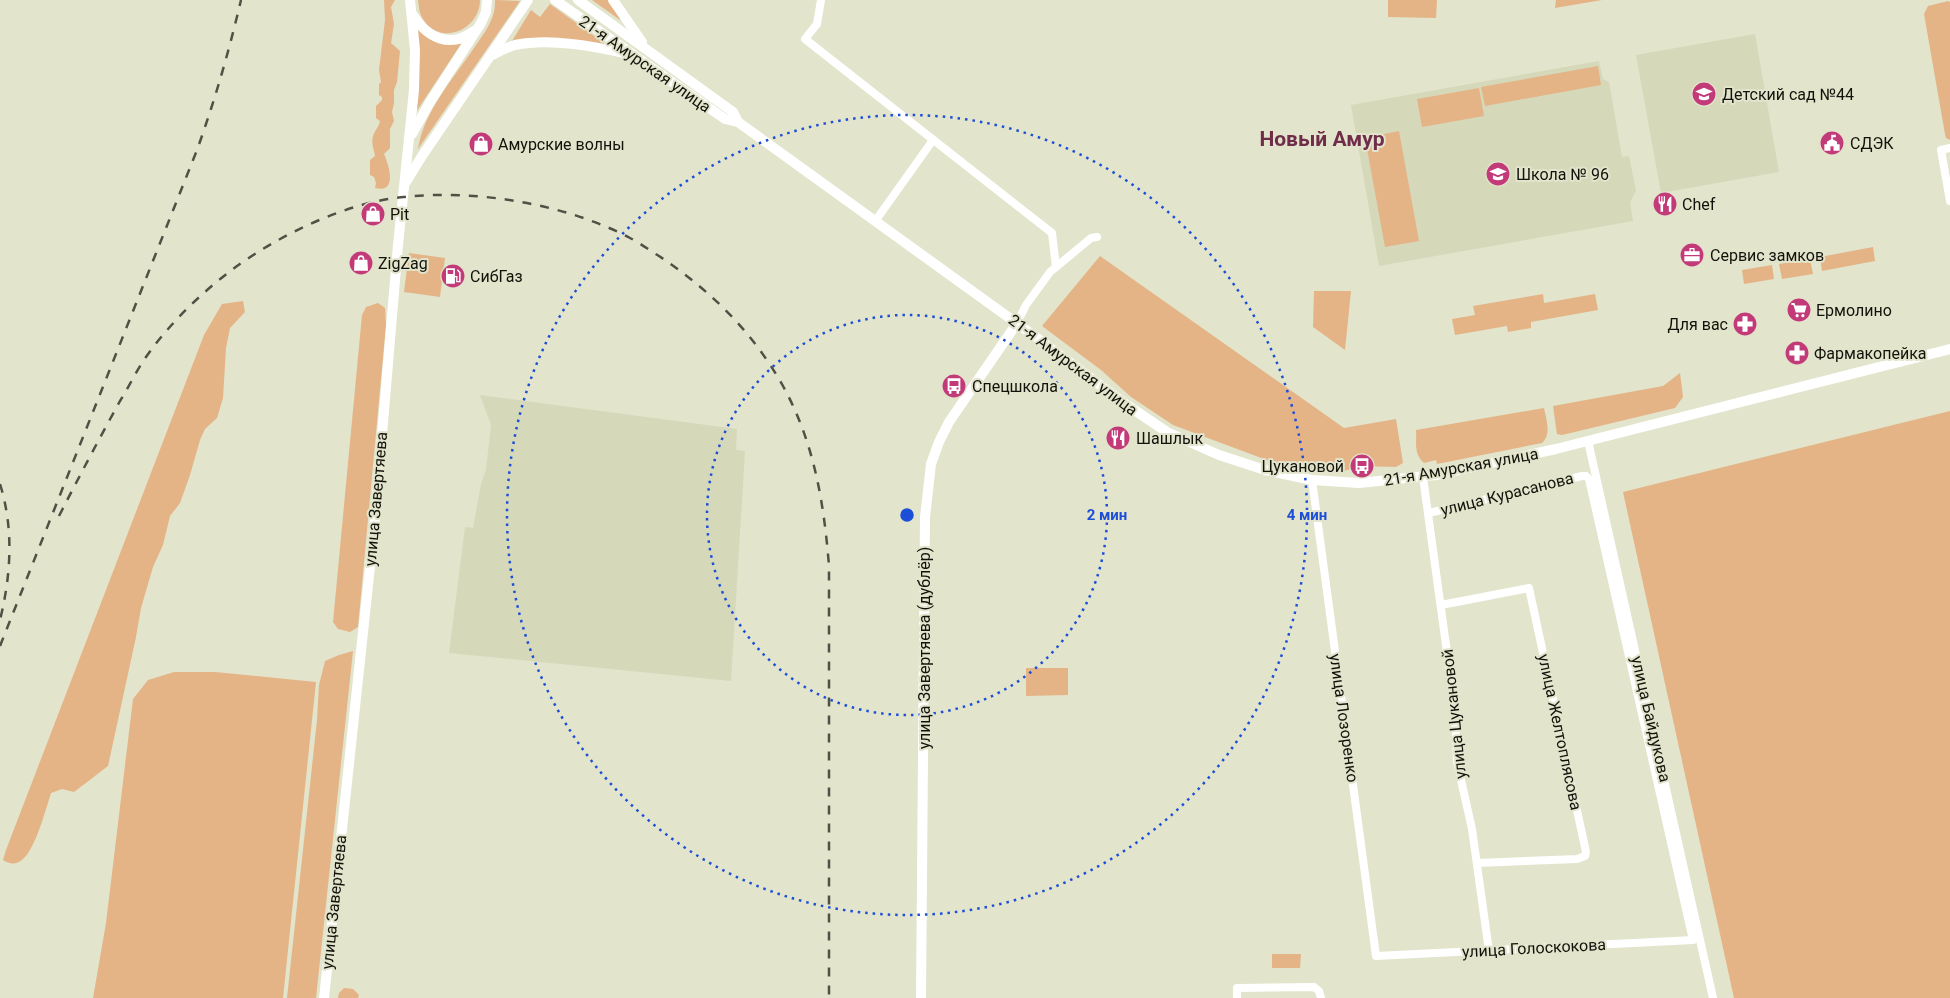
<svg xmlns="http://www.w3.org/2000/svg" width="1950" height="998" viewBox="0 0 1950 998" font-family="Roboto,sans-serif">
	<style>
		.built { fill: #d6d8ba }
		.green { fill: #e4b486 }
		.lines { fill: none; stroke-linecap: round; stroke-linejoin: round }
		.street { stroke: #fff; stroke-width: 8 }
		.secondary { stroke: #fff; stroke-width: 10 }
		.rail { stroke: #505144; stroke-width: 2.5; stroke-dasharray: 9 9; stroke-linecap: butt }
		.ring { fill: none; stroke: #1d4ed8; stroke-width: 2.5; stroke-dasharray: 2.5 5 }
		.labels { text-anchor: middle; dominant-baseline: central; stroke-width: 4; stroke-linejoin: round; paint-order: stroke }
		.street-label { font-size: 16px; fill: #12120a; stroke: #e2e4cc }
		.poi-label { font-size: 16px; fill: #12120a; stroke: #e2e4cc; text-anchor: start }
		.district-label { font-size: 21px; font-weight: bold; fill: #702d49; stroke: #e2e4cc }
		.centre { fill: #1d4ed8; stroke: #e2e4cc; stroke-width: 2.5 }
		.ring-label { font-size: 15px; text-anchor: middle; font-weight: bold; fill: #1d4ed8; stroke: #e2e4cc; stroke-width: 4; stroke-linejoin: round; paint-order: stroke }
	</style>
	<rect width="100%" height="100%" fill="#e2e4cc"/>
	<g class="built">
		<path d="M1755,34L1779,172L1661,193L1636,55Z"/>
		<path d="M1599,61L1603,79L1609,82L1622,157L1629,156L1636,191L1630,202L1633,221L1379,266L1351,105Z"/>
		<path d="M480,395L737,429L736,450L745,451L731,681L449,653L465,527L473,528L481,484L486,470L491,425Z"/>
	</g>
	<g class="green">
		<path d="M384,0H395L391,7L394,24L391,43L400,51L397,82L394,90V103L392,112L394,121L390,129V148L384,154C389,165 398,194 375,188L376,183L374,177L370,175V160L375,156C374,149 371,144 373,136C375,130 379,127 380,121L376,118V106L382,100V97L379,95V84L381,82L379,70L385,20Z"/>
		<path d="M418,0H480C480,30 440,47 423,19C419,13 419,7 418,0Z"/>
		<path d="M495,0L520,1L418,149C424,111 453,79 474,48C484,33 496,19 495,0Z"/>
		<path d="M592,0H609L621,18L620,20Z"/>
		<path d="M1388,0H1437L1436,18L1388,17Z"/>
		<path d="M1556,0H1602L1555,8Z"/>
		<path d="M1948,1L1950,2V140L1946,138L1945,134L1924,14L1928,6Z"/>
		<path d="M550,4L604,43V45L512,41L531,10L540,17Z"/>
		<path d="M418,30L435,42L461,44L416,112Z"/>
		<path d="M1598,66L1601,85L1485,106L1481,87Z"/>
		<path d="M1479,88L1484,116L1422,127L1417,99Z"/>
		<path d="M1399,131L1419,241L1385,247L1365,138Z"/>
		<path d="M1873,247L1875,261L1822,271L1820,257Z"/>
		<path d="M409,253L445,258L440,297L404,292Z"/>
		<path d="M1100,256L1344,428L1396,419L1403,463L1396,467L1358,466L1357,468L1333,473L1281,464L1264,459L1173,425L1131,397L1101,370L1042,326Z"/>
		<path d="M1810,259L1813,274L1782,279L1779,264Z"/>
		<path d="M1772,265L1774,279L1744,284L1742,270Z"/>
		<path d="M1314,291H1351L1345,350L1313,327Z"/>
		<path d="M1543,294L1544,303L1595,294L1598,310L1531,322V328L1508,332L1507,326L1455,335L1452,319L1475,315L1473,306Z"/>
		<path d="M243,301L245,312L230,328L226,348L223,398L217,418L205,429L200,440L190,475L180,503L170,516L163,545L153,567L141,608L136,637L108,766L74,792L62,789L51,793C46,809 35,850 22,860C16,865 9,864 3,860L6,850L204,335L222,304Z"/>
		<path d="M378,303L385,308L386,325L358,627L350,632L338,629L333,622L362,315L366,307Z"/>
		<path d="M1680,373L1683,397L1675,408L1562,435L1557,434L1553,406L1663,386Z"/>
		<path d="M1544,408C1546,419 1552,434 1542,443L1437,464L1436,460L1424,463C1413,453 1417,442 1416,430Z"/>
		<path d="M1950,411V998H1734L1623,492Z"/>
		<path d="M353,651L316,998H287L317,720L319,685L325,661L339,655Z"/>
		<path d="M1026,668H1068V695L1026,696Z"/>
		<path d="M174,672H215L316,682L283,998H93L106,923L133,699L148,680Z"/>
		<path d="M1272,954H1301L1300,968H1272Z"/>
		<path d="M344,988L353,989L359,995L358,998H338L339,993Z"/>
	</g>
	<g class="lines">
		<g class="street">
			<path d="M821,0L817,24L805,39L1052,233L1056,267"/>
			<path d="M1950,148L1941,150L1950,201"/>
			<path d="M876,220L933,140"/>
			<path d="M1017,323L1026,305L1050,272L1091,238L1097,237"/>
			<path d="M1588,441L1713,998"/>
			<path d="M1423,477L1455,711L1457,762L1472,829L1489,951"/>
			<path d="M1312,480L1376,956L1693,940L1589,479L1586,476H1582L1429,513"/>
			<path d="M1441,605L1529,588L1586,852L1585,856L1577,859L1477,863"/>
			<path d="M1237,998V988L1314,987L1319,991L1321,998"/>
		</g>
		<g class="secondary">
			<path d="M555,0L725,119L738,122"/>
			<path d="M578,0L733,112L738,122L1033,335L1124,403L1167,432L1219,455L1265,470L1312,480L1359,483L1436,475L1556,449L1950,349"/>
			<path d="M613,0L642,42"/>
			<path d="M413,15C427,38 450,49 474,31"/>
			<path d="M490,56C498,52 507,47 515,45C550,38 593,46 628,54"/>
			<path d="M412,134L430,102L481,23L486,12L487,0"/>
			<path d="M406,182L422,156L528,0"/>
			<path d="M324,998L374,529L398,245L414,90L415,50L410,0"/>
			<path d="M921,998L925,517L931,464L939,442L949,422L1017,323"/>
		</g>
		<g class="rail">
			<path d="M0,484C14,529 11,575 0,620"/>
			<path d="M59,516C79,477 99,439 120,401C129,387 136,371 146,357C170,323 200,294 233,269C279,235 347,202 404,197C476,189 566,204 630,238C640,243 649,250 659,256C711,291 752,331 783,386C814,442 824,503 829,566V998"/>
			<path d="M0,646L197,150C215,100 229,51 241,0"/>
		</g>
	</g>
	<g class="ring">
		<circle cx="907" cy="515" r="200"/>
		<circle cx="907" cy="515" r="400"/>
	</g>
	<defs>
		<symbol id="school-disc" viewBox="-11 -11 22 22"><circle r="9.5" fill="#c23a78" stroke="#e2e4cc"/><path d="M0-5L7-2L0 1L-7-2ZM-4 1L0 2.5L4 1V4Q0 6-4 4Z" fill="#fff"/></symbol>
		<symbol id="civic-disc" viewBox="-11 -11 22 22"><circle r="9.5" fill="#c23a78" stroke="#e2e4cc"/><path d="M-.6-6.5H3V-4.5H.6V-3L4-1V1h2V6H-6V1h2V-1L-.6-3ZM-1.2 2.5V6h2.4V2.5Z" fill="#fff"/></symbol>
		<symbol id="shop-disc" viewBox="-11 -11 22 22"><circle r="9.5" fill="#c23a78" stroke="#e2e4cc"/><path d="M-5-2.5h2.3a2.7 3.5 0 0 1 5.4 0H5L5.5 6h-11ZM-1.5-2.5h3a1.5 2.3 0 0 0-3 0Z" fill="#fff"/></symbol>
		<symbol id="restaurant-disc" viewBox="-11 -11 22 22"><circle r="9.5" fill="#c23a78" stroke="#e2e4cc"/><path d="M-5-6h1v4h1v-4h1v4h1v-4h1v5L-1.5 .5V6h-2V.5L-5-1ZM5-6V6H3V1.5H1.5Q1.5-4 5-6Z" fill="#fff"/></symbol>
		<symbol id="office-disc" viewBox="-11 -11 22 22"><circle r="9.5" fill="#c23a78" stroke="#e2e4cc"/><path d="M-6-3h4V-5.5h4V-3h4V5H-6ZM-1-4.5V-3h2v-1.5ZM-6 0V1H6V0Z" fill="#fff"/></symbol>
		<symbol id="fuel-disc" viewBox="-11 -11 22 22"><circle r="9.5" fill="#c23a78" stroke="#e2e4cc"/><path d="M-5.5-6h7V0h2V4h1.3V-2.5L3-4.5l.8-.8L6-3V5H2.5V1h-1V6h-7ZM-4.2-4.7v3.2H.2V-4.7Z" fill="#fff"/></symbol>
		<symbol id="supermarket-disc" viewBox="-11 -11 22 22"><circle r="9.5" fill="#c23a78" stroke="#e2e4cc"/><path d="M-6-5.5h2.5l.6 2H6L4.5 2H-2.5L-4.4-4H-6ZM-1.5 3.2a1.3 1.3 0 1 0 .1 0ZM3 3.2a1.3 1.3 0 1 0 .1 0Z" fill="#fff"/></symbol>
		<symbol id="pharmacy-disc" viewBox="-11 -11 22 22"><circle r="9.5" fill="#c23a78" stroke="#e2e4cc"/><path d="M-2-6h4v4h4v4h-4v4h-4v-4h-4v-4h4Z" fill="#fff"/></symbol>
		<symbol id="bus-disc" viewBox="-11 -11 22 22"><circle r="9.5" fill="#c23a78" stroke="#e2e4cc"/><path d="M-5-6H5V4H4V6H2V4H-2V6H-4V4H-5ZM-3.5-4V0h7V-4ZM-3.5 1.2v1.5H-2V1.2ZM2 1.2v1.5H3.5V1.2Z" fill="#fff"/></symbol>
	</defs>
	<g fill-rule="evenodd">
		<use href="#school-disc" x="1690" y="80" width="28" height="28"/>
		<use href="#civic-disc" x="1818" y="129" width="28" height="28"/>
		<use href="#shop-disc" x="467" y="130" width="28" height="28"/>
		<use href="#school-disc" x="1484" y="160" width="28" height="28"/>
		<use href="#restaurant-disc" x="1651" y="190" width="28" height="28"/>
		<use href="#shop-disc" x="359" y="200" width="28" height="28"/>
		<use href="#office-disc" x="1678" y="241" width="28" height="28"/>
		<use href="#shop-disc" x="347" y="249" width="28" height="28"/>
		<use href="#fuel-disc" x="439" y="262" width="28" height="28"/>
		<use href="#supermarket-disc" x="1785" y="296" width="28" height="28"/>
		<use href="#pharmacy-disc" x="1731" y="310" width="28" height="28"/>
		<use href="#pharmacy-disc" x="1783" y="339" width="28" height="28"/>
		<use href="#bus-disc" x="940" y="372" width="28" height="28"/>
		<use href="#restaurant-disc" x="1104" y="424" width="28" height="28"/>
		<use href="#bus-disc" x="1348" y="452" width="28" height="28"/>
	</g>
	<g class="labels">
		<g class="street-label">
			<text transform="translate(645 64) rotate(35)">21-я Амурская улица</text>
			<text transform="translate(1073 365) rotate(37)">21-я Амурская улица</text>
			<text transform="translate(1461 467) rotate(-10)">21-я Амурская улица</text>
			<text transform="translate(1507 494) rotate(-14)">улица Курасанова</text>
			<text transform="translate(376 499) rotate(-85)">улица Завертяева</text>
			<text transform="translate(924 648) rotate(-90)">улица Завертяева (дублёр)</text>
			<text transform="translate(1454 714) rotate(-96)">улица Цукановой</text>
			<text transform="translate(1344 718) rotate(82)">улица Лозоренко</text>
			<text transform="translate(1651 719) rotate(77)">улица Байдукова</text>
			<text transform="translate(1560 732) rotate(78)">улица Желтоплясова</text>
			<text transform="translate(334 902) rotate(-84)">улица Завертяева</text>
			<text transform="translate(1534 948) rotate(-3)">улица Голоскокова</text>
		</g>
		<g class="poi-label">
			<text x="1722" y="94">Детский сад №44</text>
			<text x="1850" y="143">СДЭК</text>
			<text x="498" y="144">Амурские волны</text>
			<text x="1516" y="174">Школа № 96</text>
			<text x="1682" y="204">Chef</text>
			<text x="390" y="214">Pit</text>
			<text x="1710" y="255">Сервис замков</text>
			<text x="378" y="263">ZigZag</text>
			<text x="470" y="276">СибГаз</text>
			<text x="1816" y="310">Ермолино</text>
			<text x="1728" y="324" text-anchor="end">Для вас</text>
			<text x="1814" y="353">Фармакопейка</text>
			<text x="972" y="386">Спецшкола</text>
			<text x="1136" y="438">Шашлык</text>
			<text x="1344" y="466" text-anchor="end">Цукановой</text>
		</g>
		<g class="district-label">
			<text x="1322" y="139">Новый Амур</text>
		</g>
	</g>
	<circle cx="907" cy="515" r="8" class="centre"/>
	<g class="ring-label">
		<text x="1107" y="520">2 мин</text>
		<text x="1307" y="520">4 мин</text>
	</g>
</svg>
